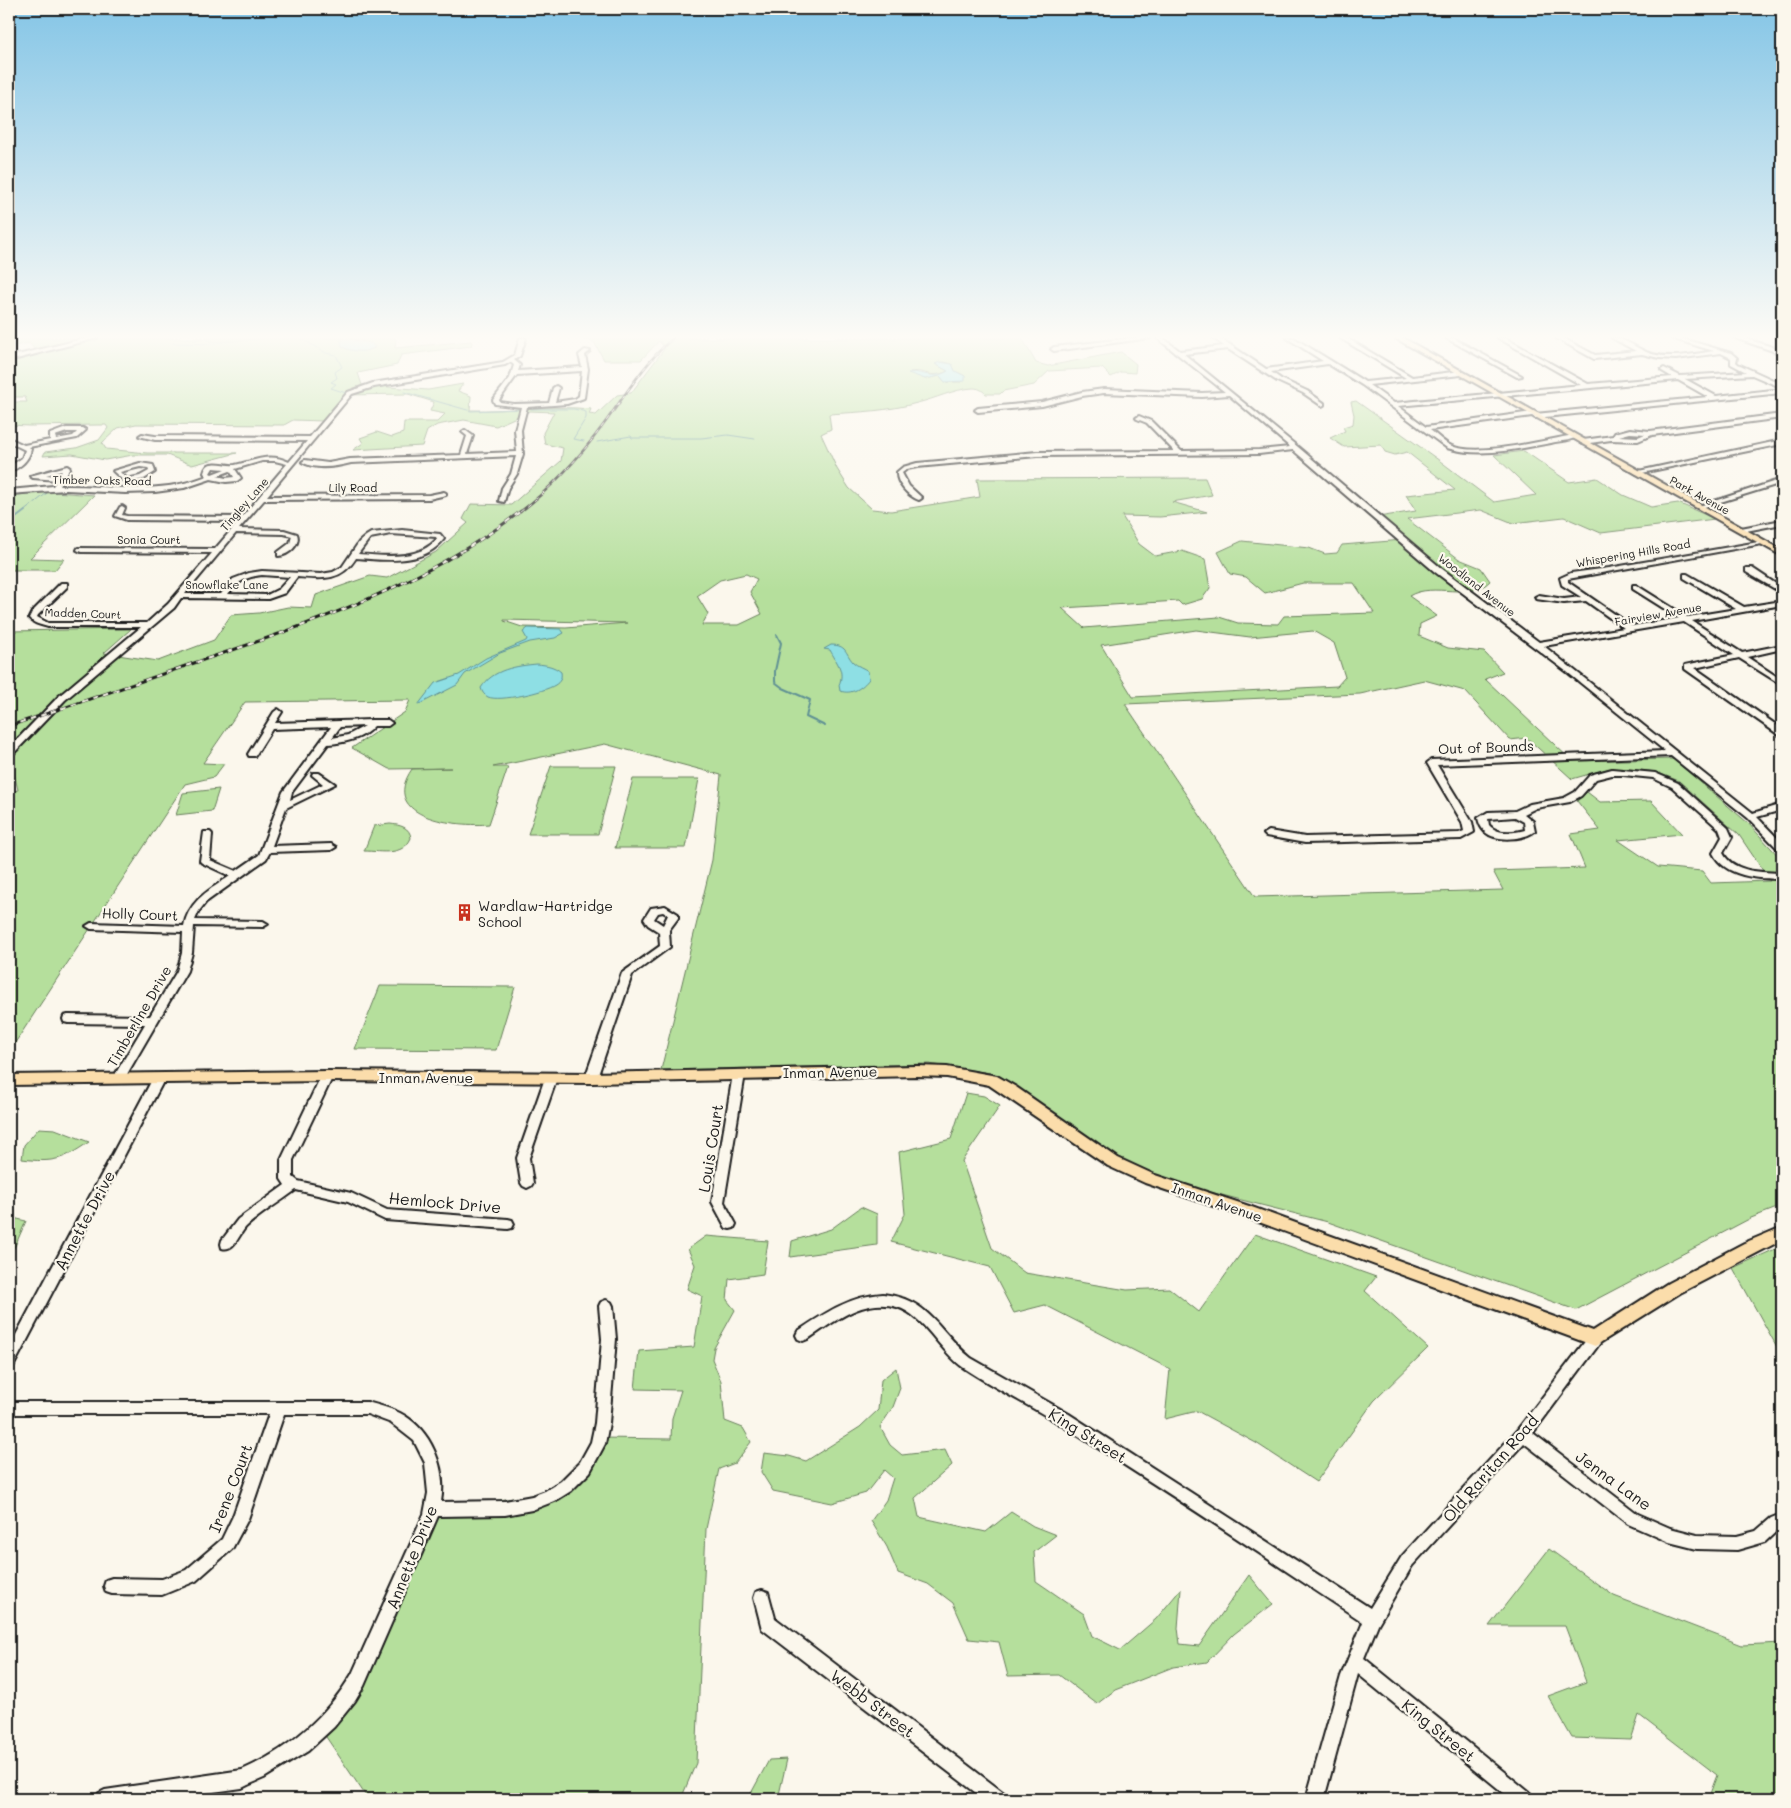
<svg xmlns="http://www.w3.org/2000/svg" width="1791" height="1808" viewBox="0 0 1791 1808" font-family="Mali,sans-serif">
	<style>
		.green { fill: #b5df9c; stroke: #687e5c; fill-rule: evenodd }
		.water { fill: #8edfe4; stroke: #609194 }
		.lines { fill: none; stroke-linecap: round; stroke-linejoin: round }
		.stream-far1 { stroke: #609194; stroke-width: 1 }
		.stream { stroke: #609194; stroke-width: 2 }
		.minor-casing { stroke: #1c1c1c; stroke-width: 4 }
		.major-casing { stroke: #1c1c1c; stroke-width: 4 }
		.minor { fill: #fbf7ec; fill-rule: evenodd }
		.major { fill: #fbddab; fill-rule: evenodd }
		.rail-far1-casing { stroke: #1c1c1c; stroke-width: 2.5 }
		.rail-casing { stroke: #1c1c1c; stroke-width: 3 }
		.rail-far1 { stroke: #fbf7ec; stroke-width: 1; stroke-dasharray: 4.5; stroke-linecap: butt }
		.rail { stroke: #fbf7ec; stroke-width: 2; stroke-dasharray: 5.5; stroke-linecap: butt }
		.labels { text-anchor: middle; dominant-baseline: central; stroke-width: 4.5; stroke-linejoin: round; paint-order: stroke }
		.far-street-label { font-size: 11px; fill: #1c1c1c; stroke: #fbf7ec }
		.street-label { font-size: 14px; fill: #1c1c1c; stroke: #fbf7ec }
		.poi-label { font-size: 14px; fill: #1c1c1c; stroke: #fbf7ec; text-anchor: start }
		.near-street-label { font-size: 16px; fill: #1c1c1c; stroke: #fbf7ec }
	</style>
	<rect width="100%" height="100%" fill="#fbf7ec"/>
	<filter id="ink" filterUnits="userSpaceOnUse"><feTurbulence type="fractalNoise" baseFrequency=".02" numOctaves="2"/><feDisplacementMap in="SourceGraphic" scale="10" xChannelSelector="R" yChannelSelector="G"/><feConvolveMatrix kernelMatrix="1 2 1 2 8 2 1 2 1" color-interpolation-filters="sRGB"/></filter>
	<g filter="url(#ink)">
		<g class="green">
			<path d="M9,338H343L341,339L343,347L362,351L375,348L371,343L349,338H396L395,348L471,341L472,343L471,346L401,355L397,365L358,373L362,385L428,390L463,384L458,391L471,396L470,410C511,411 551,405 591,409L589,414L596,415L617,395L631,393L665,348L659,341L641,360H604L594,342L580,338H1022L1036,363L1048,366L1121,352L1136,364L1135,373L1121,372L1111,377L1102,368L1049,371L1034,385L1003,391L1000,394H986C982,390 979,388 973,388C954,389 935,399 917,403C888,411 860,412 829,414L831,429L821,434L837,469L849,488L872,509L891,511L980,497L977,479L1205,478L1212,495L1172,502L1207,512L1160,517L1122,516L1139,544L1155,556L1182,551L1205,559L1210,588L1202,599L1182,605L1178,601L1062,608L1084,628L1219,617L1238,623L1278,624L1284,616L1374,613L1354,583H1303L1265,593L1246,577L1230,574L1218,552L1242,541L1309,548L1325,554L1337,553L1342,545L1403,540L1378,517L1416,511L1406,495L1455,490L1407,452L1395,455L1385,452L1381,445L1344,447L1330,438L1345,431L1343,427L1353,424L1354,415L1351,402L1356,401L1440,461L1494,502L1536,495L1494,455L1524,451L1569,482L1597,478L1623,495L1651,507L1678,503L1715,519L1601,533L1564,517L1513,523L1481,510L1407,519L1459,559L1481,568L1490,581C1470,602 1434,581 1409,596L1437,616L1420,624L1419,636L1448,648L1484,652L1503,672L1485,679L1572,761L1673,759L1748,823L1782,860V1206L1751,1218L1576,1310L1328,1222L1159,1179L1115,1157L991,1073L929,1064L661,1070L712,860L721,775L605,744L493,767H508L489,824C458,827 378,819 412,769L451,768L389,769L352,748L405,712L410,700L245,702L203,763L224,764L214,777L185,784L9,1052V792L18,790L9,753V631L131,629L104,653L158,661L214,640L231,615L259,613L288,607L312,608L316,595L370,576L387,578L436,552L468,523L463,519L471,504L511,505L561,461L563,448L545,444L543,433L554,412L530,411L496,426L464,420L437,425L427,431L422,446L353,450L363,443L360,438L377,432L392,437L403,433L404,422H437L445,414L430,411L434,402L408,394L346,395L323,421L293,420L284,425L136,424L118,428L102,443L106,449L147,453H237L192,465L167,455H133L105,460L72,454L43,456L45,452L76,448L99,440L108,428L106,425H98L29,426L9,425V402H27L25,397H9V360L37,352L29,343L9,347ZM944,362L952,364L955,371L965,376L961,382H945L940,376L925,379L910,372C925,369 929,380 948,371L935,364ZM746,574L757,579L750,592L762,614L739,625H702L708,614L697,596L720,580ZM504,621V620L627,623L566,628L522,627ZM1196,630L1250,637L1313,631L1334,643L1345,677L1337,686L1133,697L1101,645ZM1424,680L1465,691L1510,740L1527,738L1572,779L1607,769H1631L1656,772L1679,781L1739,835L1770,881L1711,883L1702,871L1658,867L1618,840L1682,834L1651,801L1600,802L1587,792L1577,801L1600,830L1571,834L1585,868L1493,871L1503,890L1255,897L1125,704L1360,694Z"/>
			<path d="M41,491L94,495L30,558L64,559L55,570H12L9,574V497Z"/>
			<path d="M551,766H616L598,834H528Z"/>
			<path d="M633,779H699L686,848H615Z"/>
			<path d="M219,789L212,811L176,815L183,793Z"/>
			<path d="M390,824C400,825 410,827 411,838C403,857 381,851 364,851L374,826Z"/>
			<path d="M380,986L515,987L496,1050L355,1049Z"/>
			<path d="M966,1093L984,1096L1000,1106L962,1161L992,1248L1025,1273L1127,1290L1169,1288L1199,1312L1255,1234L1376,1277L1365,1291L1428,1348L1374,1401L1316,1482L1256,1443L1197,1411L1165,1419L1170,1369L1045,1305L1014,1313L990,1267L891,1242L905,1214L899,1152L951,1139Z"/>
			<path d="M39,1128L55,1129L89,1142C63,1160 53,1163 22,1159L24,1145Z"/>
			<path d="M861,1207L877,1214V1245L790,1257L792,1241L831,1229Z"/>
			<path d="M9,1217L26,1221L15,1246L9,1255Z"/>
			<path d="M706,1236L768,1241L763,1274L729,1279L727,1300L735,1310L714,1348L712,1359L721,1381L725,1421L743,1428L751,1442L735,1463L719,1469L706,1529L696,1763L681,1799H368L322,1731L370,1668L437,1508L560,1492L600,1438L671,1439L672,1418L681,1390L635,1389L639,1351L694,1347L702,1296L687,1289L695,1265L688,1249Z"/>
			<path d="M1782,1246V1356L1733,1268Z"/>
			<path d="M896,1368L900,1388L893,1407L880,1427L890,1445L902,1455L945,1450L952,1465L915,1498L919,1517L986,1532L1011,1512L1033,1526L1056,1535L1034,1552L1036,1581L1084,1614L1092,1636L1120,1650L1156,1619L1181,1589L1178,1628L1180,1644L1199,1646L1249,1575L1273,1604L1234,1634L1207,1662L1173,1667L1115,1690L1097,1704L1059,1675L1008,1676L999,1642L969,1639L953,1603L928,1584L898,1573L887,1547L871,1521L886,1500L893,1478L884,1470L866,1493L832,1503L773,1491L761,1472L764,1453L789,1456L806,1461L860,1427L878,1410L881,1380Z"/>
			<path d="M1549,1549L1614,1596L1742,1645L1782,1643V1799H1708L1717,1775L1639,1715L1631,1740L1572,1738L1548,1696L1586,1682L1565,1626H1489Z"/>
			<path d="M787,1759L778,1799H748L769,1760Z"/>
		</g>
		<g class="water">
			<path d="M343,338L371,343L375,347C367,353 352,352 342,347L341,341Z"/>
			<path d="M940,362L952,364L955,371L965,376V381L945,382L940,376L925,379L908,373C923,370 931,381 948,371L935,364Z"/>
			<path d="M528,628L561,629L564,633L555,638L530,642L500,653L465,674L457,685L418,705L435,683L459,675L486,658L526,641L527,639L523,632Z"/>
			<path d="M831,645C847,645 845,653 853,662C857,666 864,668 868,671L869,679C862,688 852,695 840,691L839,685C845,671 837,663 830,650L824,649Z"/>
			<path d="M537,664C547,665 554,666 561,672C562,678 560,682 555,685C544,692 500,702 488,697C484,695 482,692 481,688C493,669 516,666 537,664Z"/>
		</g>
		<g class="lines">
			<g class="stream-far1">
				<path d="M188,338L195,340L202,338"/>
				<path d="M207,338L209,341L220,342L268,338"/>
				<path d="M300,338L326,353L336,355L342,367L335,372L337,378L331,382L336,384L331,388L346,393"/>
				<path d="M173,343L216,344"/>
				<path d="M404,392L471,411L521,409"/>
				<path d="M531,409H574L586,412V418L573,439L584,441"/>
				<path d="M597,442L631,436L632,438H701L728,435L755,439"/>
				<path d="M23,512L47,493"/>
			</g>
			<g class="stream">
				<path d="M9,523L25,511"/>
				<path d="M777,635L781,643L775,671V682L783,688L810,700L806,717L825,726"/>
			</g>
			<defs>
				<g id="minor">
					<path d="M87,338H97L9,361V357Z"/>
					<path d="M520,338H526L520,356L514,360L520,365L518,371L582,367L579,355L585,350L590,351L585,355L588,369L584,398L567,404L527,407L521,430L523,454L517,474L508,488L504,502L499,501L502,488L511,474L516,456L351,463C336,467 315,470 302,462L305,460L328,463L350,459L461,455L467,436L462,432L465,430L473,436L467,454L517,452L515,430L521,407L495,404L493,400L510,378L514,365L510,362L505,365L374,387L352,394L267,496L429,495L444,492L446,493V495L429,499L264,500L239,529L284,530L297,534C301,544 289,556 278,556V552L290,543L292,536L284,534L236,533L185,594H221L233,579L249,573L262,571L321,574L333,572L342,567L359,542L366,536L371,533L402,530L440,534L444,539C423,566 386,560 356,558C341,582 322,579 297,577L285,593L268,599L181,598L174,608L65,700L12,755L9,756V748L59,696L141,627H48C41,625 34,624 29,618L32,612L61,583H67V587L38,615L37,617L48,623H147L168,604L212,553L81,552L77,550L78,548L215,549L239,521L127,520L115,516L120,507L122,506L125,508L122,515L127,516L242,517L287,464L275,461H262L235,469L241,478L237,481L226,482L211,479L184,488L155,492L125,493L66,490L9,494V490L53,486L57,480L33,478L30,476L67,466L70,468L59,486C111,485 156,496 207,476L204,473C205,469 207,465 211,464C219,462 227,466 235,465C254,461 270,452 289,462L307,441L155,440L139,436L142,434L155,436L310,437L348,392L373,383L503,362L515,355ZM582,371L579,396L575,399L555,402L559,388L556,386L553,388L549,403L514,404L500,402L499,400L517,375ZM213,468L225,469L212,474L210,473ZM62,471L59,476L46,475ZM230,471L234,477L226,478L217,476ZM391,534L436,537L437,539C417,561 386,556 358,554L370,538ZM262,575L290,577L279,589L267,595L228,594C238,581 246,577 262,575Z"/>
					<path d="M1133,338H1150L1054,351L1051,349L1054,347Z"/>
					<path d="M1157,338H1163L1180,351L1224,346L1213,338H1220L1266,369L1323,361L1287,338H1294L1365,382L1406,378L1340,338H1347L1412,377L1461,371L1464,373L1461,375L1369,385L1394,403L1581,385L1498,338H1505L1588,384L1672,377L1662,371L1661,370L1664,368L1680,376L1746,372L1731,364V358L1721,353L1676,359L1659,358L1642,354L1594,359L1556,338H1563L1595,355L1636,351L1612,338C1626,338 1638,350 1652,354C1672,359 1694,354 1714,351L1671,338H1680L1731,353L1737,358L1736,362L1738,364L1782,384V388L1780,387L1752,375L1685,379L1716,396L1782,389V393L1535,418L1532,416L1430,430C1437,435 1444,443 1452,446C1478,457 1545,440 1574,435L1577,437C1570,441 1559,441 1551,443C1517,449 1481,458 1447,448L1362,385L1328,364L1271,372L1281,379L1307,391L1324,403V405L1322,406L1303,393L1277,381L1228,349L1184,354L1298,447L1441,568L1539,642L1624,628L1586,601L1564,603L1536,599L1535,597L1539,595L1564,599L1581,597L1562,585L1560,578L1571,573L1609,568L1764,541L1766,542L1762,544L1568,579V582L1632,626L1679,618L1633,589V585H1636L1687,617L1736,609L1684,578V574H1687L1744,607L1782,601V605L1692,621L1742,653L1782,645V649L1747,657L1782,680V685L1739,658L1695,668L1782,729V736L1779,735L1685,669V665L1734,655L1684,622L1544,646L1753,813L1782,804V810L1757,817L1782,843V851L1779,850L1748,818L1671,756L1437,765L1472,822L1474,832L1461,839L1305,843L1266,836L1264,834L1269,831L1305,837L1459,833L1464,831L1462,822L1427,763L1431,760L1665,751L1567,672L1435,572L1293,450L1259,454L1037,456L917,467L907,469L902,473L909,486L922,498L919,500C908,496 896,483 897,472L903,467L917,463L1037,452L1174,451L1147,423L1137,419L1136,418L1139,416L1151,421L1181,451L1259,450L1290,447L1229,395L1202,397L1104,393L1082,396L1042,406L978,412L975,410L978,408L1042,402L1082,392L1104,389L1202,393L1225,392ZM1678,380L1708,397L1535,414L1532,412L1426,427L1398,406Z"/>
					<path d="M1446,338H1453L1522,376L1517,377Z"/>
					<path d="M1735,338H1744L1782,350V354Z"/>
					<path d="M1782,414V418L1652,435L1638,441L1611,440L1583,444L1580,442L1583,440L1613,436L1615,433L1630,429L1650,431ZM1630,433L1645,434L1638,437L1619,436Z"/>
					<path d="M66,428H83L86,430L77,438L29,447L31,449C29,461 19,468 9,472V467L22,458L25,450L9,442V438L24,445L50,440V434ZM67,432H77L73,436L56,439L55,436Z"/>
					<path d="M1782,440V444L1637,474L1634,472Z"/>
					<path d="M140,463L153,465L155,472L144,479L126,483L113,471ZM140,467L148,468L149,471L140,476L127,479L120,472Z"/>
					<path d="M1782,479V483L1701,508L1696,507Z"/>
					<path d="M1782,520V524L1741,532L1738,530L1741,528Z"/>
					<path d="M1746,568H1752L1782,588V593L1746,572Z"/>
					<path d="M278,709L282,712L275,723L372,720H388L392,723L388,726H374C363,739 344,743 328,744L292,792L290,800L323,784L312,775L313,773H319L335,784L286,808L272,846L331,844L336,847L331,850L270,852L266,859L206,902L199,911L195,920L263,921L268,924L263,927L194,926L192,953L187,971L123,1081H115L113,1078L145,1024L68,1023L64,1022L63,1019L64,1016L68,1015L150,1016L177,971L182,953L183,932L91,929L86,926L91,923L184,926C189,900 211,889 230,876L202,863L200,861L204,832H210L212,834L210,860L236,871L259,855L283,792L331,727L272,729L255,756H249L248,754L274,712ZM365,726L348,735L332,738L340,727Z"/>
					<path d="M1612,769L1655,773L1678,783L1728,828L1732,837L1723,853C1733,873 1763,872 1782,873V879C1758,879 1725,877 1713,853L1722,837L1719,829L1672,787L1653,778L1623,775H1612L1596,779L1581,796L1570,802L1536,808L1524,814L1533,821L1535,831C1524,840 1496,842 1485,832C1481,828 1479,823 1478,818L1488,812L1515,811L1530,804L1564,798L1575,792L1590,775ZM1515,817L1524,822L1525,830C1513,833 1498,835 1489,825L1488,819Z"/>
					<path d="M665,906L678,914V918L669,930L670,947L632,975L597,1078L595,1081H587L585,1078L622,973L660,946L659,932L648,925L644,919L651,908ZM663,912L668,915L663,925L654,919L658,913Z"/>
					<path d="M739,1070L743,1071L745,1074L724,1202L736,1224L734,1228L730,1229L726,1228L712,1202L733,1074L735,1071Z"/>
					<path d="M327,1072L331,1073L333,1076L293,1160V1177L298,1181L351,1193L387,1210L508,1219L512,1220L514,1224L512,1228L508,1229L385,1220L348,1202L296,1190C280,1202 261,1213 247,1226C239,1233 235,1252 222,1248L221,1244L222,1240L238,1219L285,1185L281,1179V1160L321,1076L323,1073Z"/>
					<path d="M159,1074L163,1075L165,1078L14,1365L9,1367V1348L153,1078L155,1075Z"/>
					<path d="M551,1074L555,1075L557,1078L529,1158L533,1183L531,1186L527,1188L523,1186L521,1183L517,1158L545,1078L547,1075Z"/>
					<path d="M883,1294C930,1299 938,1331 971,1358L1069,1414L1370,1608L1402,1556L1518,1429L1590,1335L1595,1333L1600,1335L1602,1339L1600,1343L1533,1433L1638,1514L1670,1528L1697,1535L1737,1536L1756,1531L1771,1518L1776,1516L1781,1518L1782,1526L1765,1542L1737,1550L1697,1549L1669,1542L1628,1524L1524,1443L1412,1566L1378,1624L1364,1658L1530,1793L1533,1799H1511L1358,1674L1324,1799H1306L1341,1676L1363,1622C1262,1555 1161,1487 1058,1423C1027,1404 994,1388 964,1368C940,1352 924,1315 897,1307C863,1297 834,1322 808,1339L803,1341L798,1339L796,1335L798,1331C825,1313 850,1296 883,1294Z"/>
					<path d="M606,1300L611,1302L613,1306L616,1339L609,1423L605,1444L590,1472L571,1491L555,1501L532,1510L505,1515L438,1516L364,1686L355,1701L334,1727L308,1751L264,1778L248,1785L242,1788L163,1799H96L99,1793L105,1790L242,1770C288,1750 326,1717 352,1674L424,1514L428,1493L425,1463L414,1441L391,1423L367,1414H284L248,1519L232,1549L196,1581L162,1595L112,1594L106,1592L104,1586L106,1580L112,1578L162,1579L186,1570L222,1539L233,1516L269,1414H9V1402H367C378,1405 390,1408 400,1413C431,1429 447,1468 441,1502L505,1501L532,1496L545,1491L561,1481L580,1462L591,1442L595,1423L602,1339L599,1306L601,1302Z"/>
					<path d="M762,1590L768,1592L775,1618L1004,1793L1007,1799H984L762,1629L754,1598L756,1592Z"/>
				</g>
				<g id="major">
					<path d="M1395,338H1403L1782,550V556Z"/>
					<path d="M917,1066L947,1067L997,1076L1016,1087L1118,1158L1155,1175L1249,1206L1593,1331L1668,1283L1744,1243L1782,1227V1240L1680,1293L1595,1346L1237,1214L1145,1183L1108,1166L989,1085L947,1077L917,1076L591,1083L327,1081L9,1085V1075L327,1071L591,1073Z"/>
				</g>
			</defs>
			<use href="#minor" class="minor-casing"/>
			<use href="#major" class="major-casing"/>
			<use href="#minor" class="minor"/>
			<use href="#major" class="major"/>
			<defs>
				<path id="rail-far1" d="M520,512C553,487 579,458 604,424C626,394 645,362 673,338"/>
				<path id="rail" d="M9,726C74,705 139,682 203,660C315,623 427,583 521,511"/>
			</defs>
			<use href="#rail-far1" class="rail-far1-casing"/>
			<use href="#rail" class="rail-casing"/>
			<use href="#rail-far1" class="rail-far1"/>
			<use href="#rail" class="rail"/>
		</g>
	</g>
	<linearGradient id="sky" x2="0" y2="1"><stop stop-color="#84c5e6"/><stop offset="0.57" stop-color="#fdfbf6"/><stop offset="1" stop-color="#fdfbf6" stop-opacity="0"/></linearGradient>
	<rect width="1791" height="591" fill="url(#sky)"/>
	<defs>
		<symbol id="building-bare" viewBox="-9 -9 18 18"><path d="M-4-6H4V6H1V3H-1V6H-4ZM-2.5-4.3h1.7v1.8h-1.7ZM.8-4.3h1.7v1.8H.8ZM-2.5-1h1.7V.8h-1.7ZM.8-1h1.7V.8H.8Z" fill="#c8321e" stroke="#fbf7ec" stroke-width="2.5" paint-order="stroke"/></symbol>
	</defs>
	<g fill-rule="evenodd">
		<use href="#building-bare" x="452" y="900" width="25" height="25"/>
	</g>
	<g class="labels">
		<g class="far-street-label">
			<text transform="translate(102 480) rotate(1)">Timber Oaks Road</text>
			<text x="353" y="487">Lily Road</text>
			<text transform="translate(1700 495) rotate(29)">Park Avenue</text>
			<text transform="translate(244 504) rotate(-49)">Tingley Lane</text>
			<text x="149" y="539">Sonia Court</text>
			<text transform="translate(1633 553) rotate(-10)">Whispering Hills Road</text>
			<text x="227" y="584">Snowflake Lane</text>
			<text transform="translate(1477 585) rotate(38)">Woodland Avenue</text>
			<text transform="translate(83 613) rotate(2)">Madden Court</text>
			<text transform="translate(1658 614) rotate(-10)">Fairview Avenue</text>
		</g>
		<g class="street-label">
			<text transform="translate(1486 747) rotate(-2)">Out of Bounds</text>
			<text transform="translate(140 914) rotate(2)">Holly Court</text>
			<text transform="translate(139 1016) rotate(-60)">Timberline Drive</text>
			<text transform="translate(830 1072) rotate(-1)">Inman Avenue</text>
			<text x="426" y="1077">Inman Avenue</text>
			<text transform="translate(1217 1202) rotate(19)">Inman Avenue</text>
		</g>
		<g class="poi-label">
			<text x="478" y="905">Wardlaw-Hartridge<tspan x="478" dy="16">School</tspan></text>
		</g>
		<g class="near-street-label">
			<text transform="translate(710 1148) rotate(-81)">Louis Court</text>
			<text transform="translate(445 1202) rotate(5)">Hemlock Drive</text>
			<text transform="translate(84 1220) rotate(-62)">Annette Drive</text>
			<text transform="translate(1088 1435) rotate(32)">King Street</text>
			<text transform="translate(1490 1468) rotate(-49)">Old Raritan Road</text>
			<text transform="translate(1614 1480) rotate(36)">Jenna Lane</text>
			<text transform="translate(230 1488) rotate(-69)">Irene Court</text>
			<text transform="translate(411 1557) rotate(-68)">Annette Drive</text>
			<text transform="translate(873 1703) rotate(37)">Webb Street</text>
			<text transform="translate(1439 1730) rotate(39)">King Street</text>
		</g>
	</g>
	<rect width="1791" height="1808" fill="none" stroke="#fbf7ec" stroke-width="30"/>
	<rect x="15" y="15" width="1761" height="1778" fill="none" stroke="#1c1c1c" stroke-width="2" filter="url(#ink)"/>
</svg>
